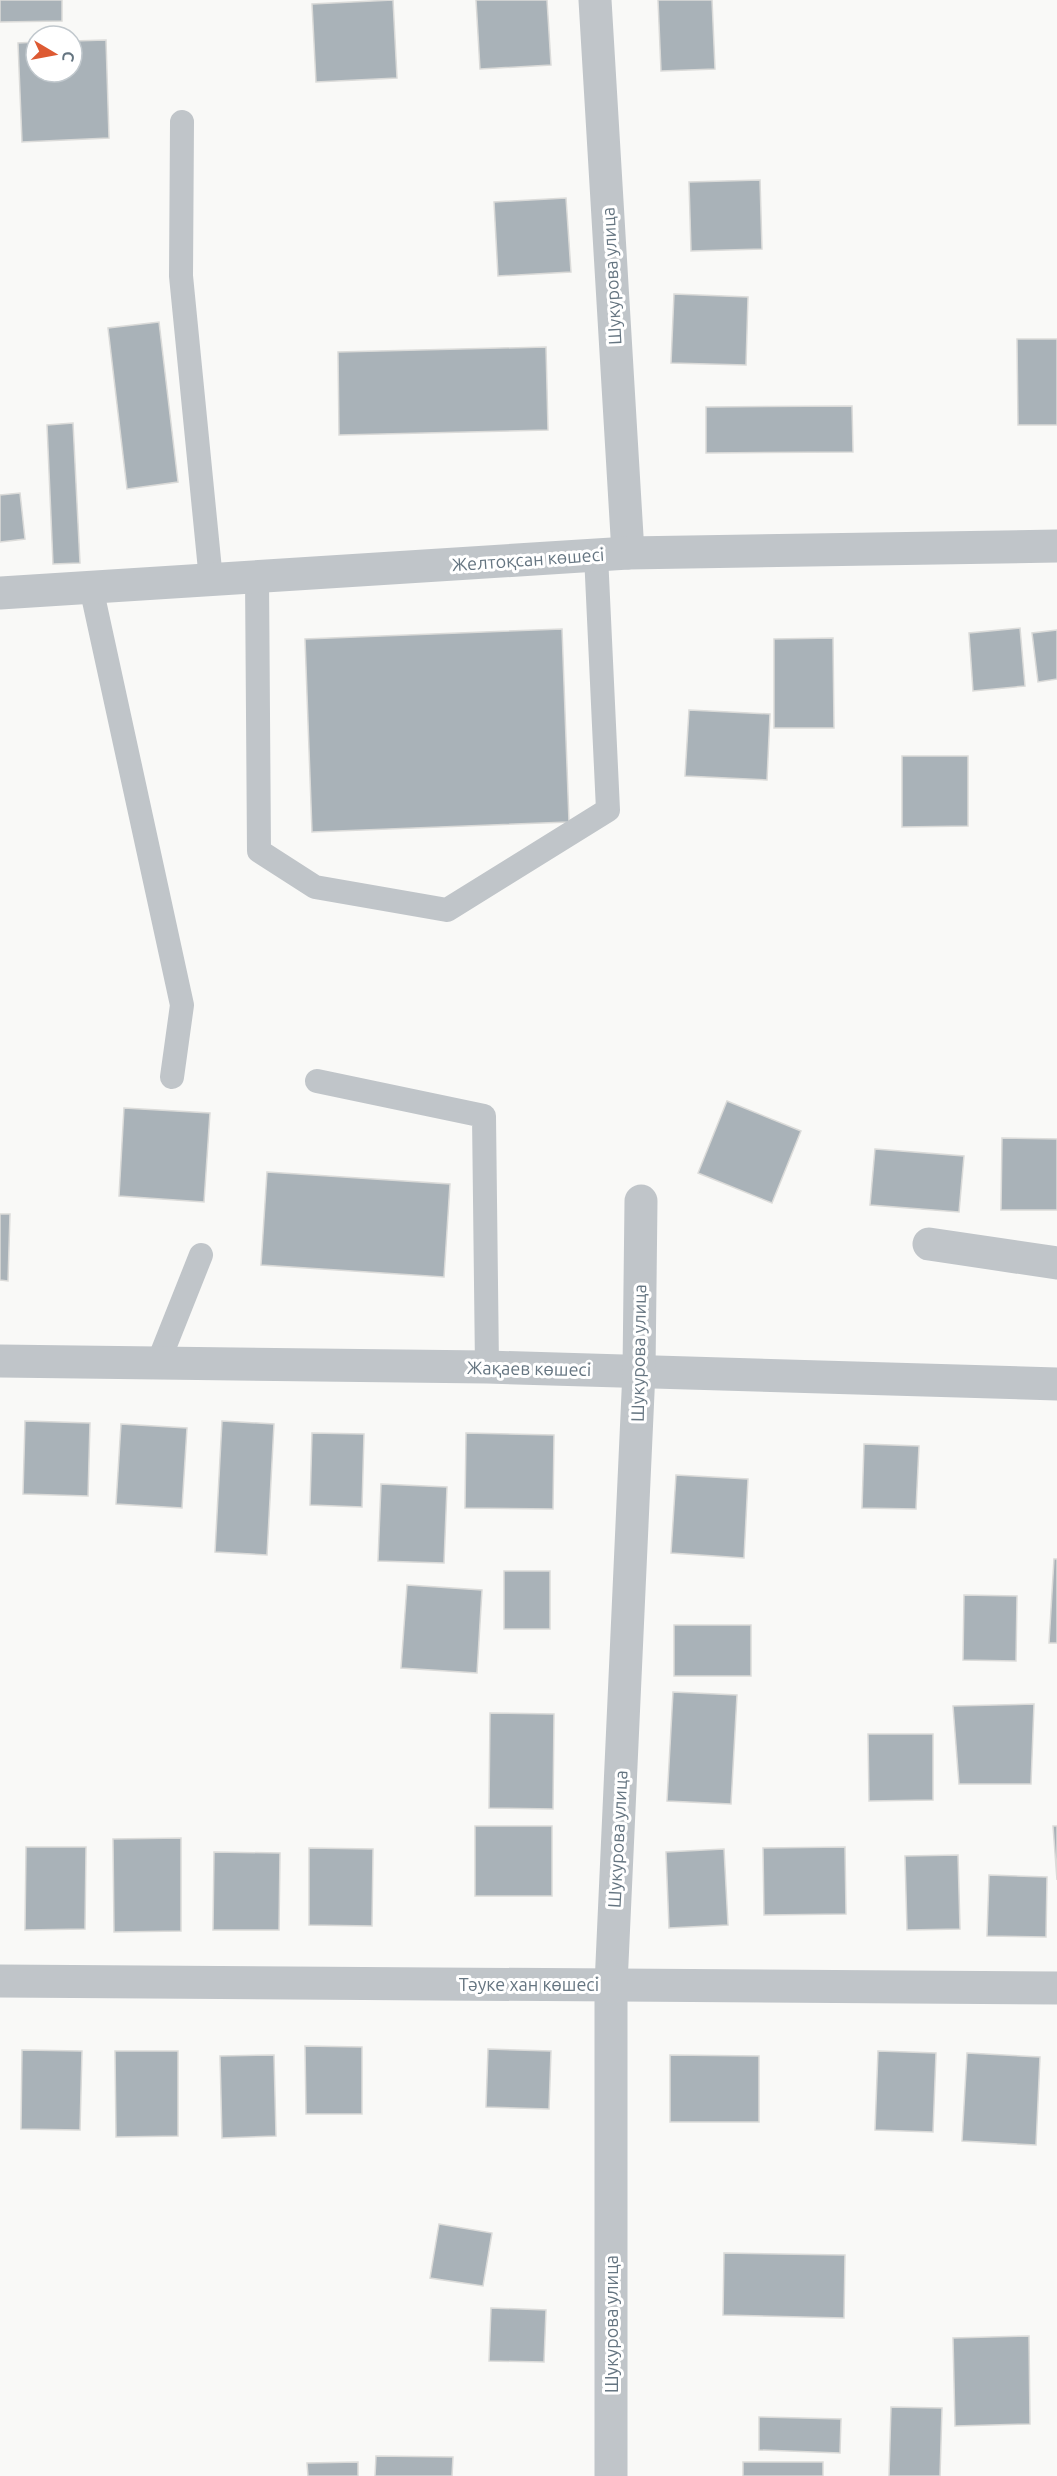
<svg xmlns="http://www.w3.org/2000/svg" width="1057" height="2476" viewBox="0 0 1057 2476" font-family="Ubuntu,sans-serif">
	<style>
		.building { fill: #a9b2b8; stroke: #dbdbd9; stroke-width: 1.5 }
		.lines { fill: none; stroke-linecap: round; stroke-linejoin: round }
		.service { stroke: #c0c5c9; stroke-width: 24 }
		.minor { stroke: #c0c5c9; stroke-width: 33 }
		.tertiary { stroke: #c0c5c9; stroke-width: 33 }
		.labels { text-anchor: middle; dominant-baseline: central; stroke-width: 6; stroke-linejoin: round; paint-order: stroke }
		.street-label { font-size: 18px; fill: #657581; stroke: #fff }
	</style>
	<rect width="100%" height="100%" fill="#f9f9f7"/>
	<g class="building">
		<path d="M0,0H62V21L0,22Z"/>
		<path d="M393,0L397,78L316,82L312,4Z"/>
		<path d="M476,0H547L551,65L480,69Z"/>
		<path d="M658,0H712L715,69L661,71Z"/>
		<path d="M106,40L109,138L22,142L18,43L36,42V72H72V41Z"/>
		<path d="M760,180L762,249L691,251L689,182Z"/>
		<path d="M566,198L571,272L498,276L494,202Z"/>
		<path d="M674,294L748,297L746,365L671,363Z"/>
		<path d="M159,322L178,482L127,489L108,328Z"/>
		<path d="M1017,339H1057V425H1018Z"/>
		<path d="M546,347L548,430L339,435L338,352Z"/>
		<path d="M852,406L853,452L706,453V407Z"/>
		<path d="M73,423L80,563L53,564L47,425Z"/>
		<path d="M20,493L25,539L0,542V495Z"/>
		<path d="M1020,628L1025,686L973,691L969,633Z"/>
		<path d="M562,629L569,822L312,832L305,639Z"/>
		<path d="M1057,630V679L1038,682L1032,633Z"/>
		<path d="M833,638L834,728H774V639Z"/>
		<path d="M689,710L770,714L767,780L685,776Z"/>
		<path d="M902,756H968V826L902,827Z"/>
		<path d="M727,1101L801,1131L772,1203L698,1173Z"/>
		<path d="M124,1108L210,1113L204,1202L119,1196Z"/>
		<path d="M1002,1138L1057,1139V1210H1001Z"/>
		<path d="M875,1149L964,1156L959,1212L870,1205Z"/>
		<path d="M267,1172L450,1184L444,1277L261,1265Z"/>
		<path d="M0,1214H10L8,1281L0,1280Z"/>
		<path d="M25,1421L90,1423L88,1496L23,1494Z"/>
		<path d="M222,1421L274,1424L267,1555L215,1552Z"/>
		<path d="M121,1424L187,1428L182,1508L116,1504Z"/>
		<path d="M312,1433L364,1434L362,1507L310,1505Z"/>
		<path d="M466,1433L554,1435L553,1509L465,1508Z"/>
		<path d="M864,1444L919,1446L916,1509L862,1508Z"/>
		<path d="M676,1475L748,1479L744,1558L671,1553Z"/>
		<path d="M381,1484L447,1487L444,1563L378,1561Z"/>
		<path d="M1054,1559H1057V1643H1049Z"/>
		<rect x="504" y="1571" width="46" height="58"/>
		<path d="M407,1585L482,1590L477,1673L401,1668Z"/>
		<path d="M964,1595L1017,1596L1016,1661L963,1660Z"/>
		<rect x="674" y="1625" width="77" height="51"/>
		<path d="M673,1692L737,1695L731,1804L667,1801Z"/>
		<path d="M1034,1704L1031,1784H959L953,1706Z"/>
		<path d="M490,1713L554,1714L553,1809L489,1808Z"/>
		<path d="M868,1734H933V1800L869,1801Z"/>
		<rect x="475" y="1826" width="77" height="70"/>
		<path d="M1053,1826H1057V1880Z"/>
		<path d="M181,1838V1931L114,1932L113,1839Z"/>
		<path d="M26,1847H86L85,1929L25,1930Z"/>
		<path d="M845,1847L846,1914L764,1915L763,1848Z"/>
		<path d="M309,1848L373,1849L372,1926L309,1925Z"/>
		<path d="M724,1849L728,1925L669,1928L666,1852Z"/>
		<path d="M214,1852L280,1853L279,1930H213Z"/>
		<path d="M958,1855L960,1929L907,1930L905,1856Z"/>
		<path d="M989,1875L1047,1877L1046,1937L987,1936Z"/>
		<path d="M305,2046L362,2047V2114H306Z"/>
		<path d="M488,2049L551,2051L549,2109L486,2107Z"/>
		<path d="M22,2050L82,2051L80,2130L21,2129Z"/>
		<path d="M115,2051H178V2136L116,2137Z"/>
		<path d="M878,2051L936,2053L933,2132L875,2130Z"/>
		<path d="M967,2053L1040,2057L1036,2145L962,2141Z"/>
		<path d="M274,2055L276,2136L222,2138L220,2056Z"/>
		<path d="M670,2055L759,2056V2122H670Z"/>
		<path d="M439,2224L492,2233L483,2286L430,2278Z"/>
		<path d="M724,2253L845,2255L844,2318L723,2315Z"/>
		<path d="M491,2308L546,2310L544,2362L489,2361Z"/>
		<path d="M1029,2336L1030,2424L955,2426L953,2338Z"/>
		<path d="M891,2407L942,2408L940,2476H889Z"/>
		<path d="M759,2417L841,2419L840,2453L759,2450Z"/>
		<path d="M376,2456L453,2457L452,2476H375Z"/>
		<path d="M358,2462V2476H308L307,2463Z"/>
		<rect x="743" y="2462" width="80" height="14"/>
	</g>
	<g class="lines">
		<g class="service">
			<path d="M182,122L181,276L211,580"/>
			<path d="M257,577L259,851L315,887L447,910L608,810L596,555"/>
			<path d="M91,587L182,1005L172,1077"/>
			<path d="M317,1081L484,1116L487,1367"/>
			<path d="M158,1363L201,1255"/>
		</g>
		<g class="minor">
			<path d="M595,0L628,553"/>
			<path d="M929,1244L1057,1263"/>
			<path d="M0,1361L487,1367L1057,1384"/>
			<path d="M0,1981L1057,1988"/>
			<path d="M611,2476V1985L639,1371L641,1201"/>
		</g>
		<path class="tertiary" d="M0,593L628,553L1057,546"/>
	</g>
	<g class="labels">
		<g class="street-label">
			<text transform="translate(611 276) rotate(-93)">Шукурова улица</text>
			<text transform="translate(528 559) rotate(-4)">Желтоқсан көшесі</text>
			<text transform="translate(638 1353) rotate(-89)">Шукурова улица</text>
			<text transform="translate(529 1368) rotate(1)">Жақаев көшесі</text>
			<text transform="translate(617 1839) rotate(-87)">Шукурова улица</text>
			<text x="529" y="1984">Тәуке хан көшесі</text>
			<text transform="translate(611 2324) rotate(-90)">Шукурова улица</text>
		</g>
	</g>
	<g transform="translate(54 54) rotate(100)"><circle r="28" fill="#ffffff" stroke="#c1c8cd" stroke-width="1.5"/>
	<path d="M0-4.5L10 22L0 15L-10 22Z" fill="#dd5a33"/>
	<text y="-9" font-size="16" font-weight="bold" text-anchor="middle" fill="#657581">С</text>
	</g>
</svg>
